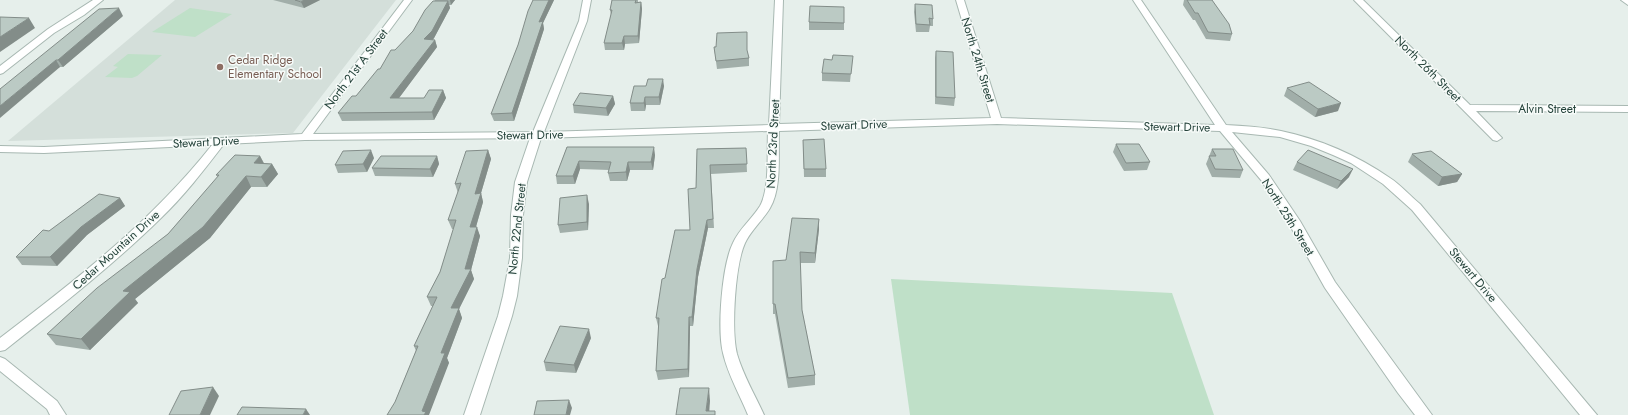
<svg xmlns="http://www.w3.org/2000/svg" width="1628" height="415" viewBox="0 0 1628 415" font-family="Jost,sans-serif">
	<style>
		.built { fill: #d4dfda }
		.green { fill: #bfe0c8 }
		.lines { fill: none; stroke-linecap: round; stroke-linejoin: round }
		.minor-casing { stroke: #a8b8b2; stroke-width: 2 }
		.minor { fill: #fff; fill-rule: evenodd }
		.wall { fill: #a1aea9 }
		.shaded-wall { fill: #838d89 }
		.building { fill: #bbcac4; stroke: #838d89 }
		.education-dot { fill: #8d6e63; stroke: #f7fbf9; stroke-width: 1.5 }
		.labels { text-anchor: middle; dominant-baseline: central; stroke-width: 3; stroke-linejoin: round; paint-order: stroke }
		.education-label { font-size: 12px; fill: #785e54; stroke: #f7fbf9; text-anchor: start }
		.street-label { font-size: 12px; fill: #24423a; stroke: #f7fbf9 }
	</style>
	<rect width="100%" height="100%" fill="#e6efeb"/>
	<path class="built" d="M175,0H396L293,133L8,141Z"/>
	<g class="green">
		<path d="M190,8L232,14L195,37L152,32Z"/>
		<path d="M128,54L162,55L137,76L132,78L105,77L118,67L113,66Z"/>
		<path d="M891,279L1172,293L1214,415H910Z"/>
	</g>
	<g class="lines">
		<defs>
			<g id="minor">
				<path d="M93,0H103L84,15L54,33L3,73L0,74V66L48,29Z"/>
				<path d="M404,0H412L313,134L533,132L579,21L583,0H591L587,21L544,132L769,125L775,0H783L779,124L991,118L956,0H964L1001,118L1215,125L1133,0H1141L1226,125C1245,126 1263,127 1281,131C1320,139 1358,156 1390,178C1401,185 1410,196 1420,204L1597,415H1580L1412,210L1383,184L1351,163L1333,155L1311,146L1280,137L1232,132L1269,175L1300,221L1335,282L1432,415H1415L1398,393L1325,288L1288,222L1261,180L1220,131L997,124L779,131C778,154 782,188 770,208C763,220 751,230 745,243C735,265 731,330 737,354C743,375 755,395 764,415H748C740,395 728,375 723,353C717,329 722,265 733,243C739,229 752,219 760,206C770,188 767,152 768,131L541,138L527,182L523,215L522,258L517,296L512,316L480,415H464L498,316L503,296L510,258L511,215L515,182L530,138L305,140L224,144C204,170 184,196 161,218C112,266 58,308 5,350L0,351V338C76,280 152,221 212,145L44,153L0,152V146L44,147L302,134Z"/>
				<path d="M1354,0H1363L1470,105L1628,106V112L1476,111L1502,138L1497,141L1493,140Z"/>
				<path d="M1621,0H1628V5Z"/>
				<path d="M0,357L5,359L57,401L66,415H50L47,409L0,371Z"/>
			</g>
		</defs>
		<use href="#minor" class="minor-casing"/>
		<use href="#minor" class="minor"/>
	</g>
	<g class="wall">
		<path d="M273,0H320L304,8Z"/>
		<path d="M435,0H455L451,5H449L450,8L433,40H435L437,47L399,98H424L443,90L446,98L434,120L342,121L338,113L356,96L413,31Z"/>
		<path d="M533,0H554L543,23L544,29L514,121H494L491,114L518,45Z"/>
		<path d="M612,0H638V2H641L642,9L639,43L625,44L624,50H605L604,43L611,15L610,10Z"/>
		<path d="M1184,0H1212L1232,34L1230,41L1206,39L1195,20H1193L1183,5Z"/>
		<path d="M915,4L933,19V26H930L929,32H916L914,12Z"/>
		<path d="M844,7V30H809V22Z"/>
		<path d="M123,16L63,67H60L0,89Z"/>
		<path d="M747,39V52L749,58V66L717,69L714,47Z"/>
		<path d="M936,51L955,98L954,106L935,104V58Z"/>
		<path d="M852,63L850,82L822,81V73Z"/>
		<path d="M646,86H664L660,105H646L645,111H631L630,103Z"/>
		<path d="M1287,88L1338,111L1315,117L1284,96Z"/>
		<path d="M613,96L615,104L608,116L574,113L573,105Z"/>
		<path d="M803,140L826,169V177H804Z"/>
		<path d="M1116,144L1150,162L1147,170L1124,171L1113,152Z"/>
		<path d="M567,147L655,155L653,170H630L627,181H610L608,173L609,170L580,169L575,184H557L556,176Z"/>
		<path d="M746,148L747,172L711,174L714,228H708L698,277L693,326H690L689,377L658,380L656,371L659,326H658L656,318L665,278L690,230L696,188L697,149Z"/>
		<path d="M1212,149L1243,170L1240,178L1212,177L1206,164Z"/>
		<path d="M488,150L491,159L481,193L483,202L476,227L480,236L471,270L474,279L459,309L462,318L447,358L449,363L395,402L416,351L414,346L433,306H431L427,297L440,272L454,229H452L448,220L458,193L455,184Z"/>
		<path d="M1412,154L1462,174L1457,182L1438,186L1408,162Z"/>
		<path d="M260,156L264,163L272,164L278,174L267,187H251L210,238L135,299L138,303L90,350L56,345L47,334L168,234L218,177L216,175Z"/>
		<path d="M437,156L439,164L433,177L375,176L372,168Z"/>
		<path d="M374,158L367,172L338,173L335,165Z"/>
		<path d="M1297,162L1349,177L1337,189L1293,170Z"/>
		<path d="M120,198L125,206L87,235L57,266L22,265L16,257L49,231Z"/>
		<path d="M589,204L588,230L560,233L558,225Z"/>
		<path d="M819,219V229L815,263H800L802,310L815,375V385L788,388L775,314H773V304L786,260Z"/>
		<path d="M591,338L576,373L546,371L544,362Z"/>
	</g>
	<g class="shaded-wall">
		<path d="M304,0H320L304,8L301,2Z"/>
		<path d="M450,0H455L451,5Z"/>
		<path d="M549,0H554L543,23L544,29L514,121L512,113L539,22Z"/>
		<path d="M448,1L450,8L434,38L426,47L424,39Z"/>
		<path d="M641,2L642,9L639,43L638,36Z"/>
		<path d="M119,8L123,16L63,67L58,60Z"/>
		<path d="M29,18L35,28L0,52V37Z"/>
		<path d="M624,36L625,44L624,50L622,43Z"/>
		<path d="M435,40L437,47L393,106L390,98Z"/>
		<path d="M56,60L60,67L0,118V106Z"/>
		<path d="M663,79L664,86L660,105L659,97Z"/>
		<path d="M443,90L446,98L434,120L432,112Z"/>
		<path d="M613,96L615,104L608,116L606,108Z"/>
		<path d="M645,97L646,105L645,111L644,103Z"/>
		<path d="M1341,103L1338,111L1315,117L1318,109Z"/>
		<path d="M654,147L655,155L653,170L651,162Z"/>
		<path d="M371,150L374,158L367,172L363,164Z"/>
		<path d="M488,150L491,159L481,193L483,202L473,237L470,227L475,194Z"/>
		<path d="M260,156L265,166L254,163Z"/>
		<path d="M437,156L439,164L433,177L430,169Z"/>
		<path d="M579,161L580,169L575,184L573,176Z"/>
		<path d="M628,162L630,170L627,181L626,172Z"/>
		<path d="M272,164L278,174L267,187L261,177Z"/>
		<path d="M1353,169L1349,177L1337,189L1341,181Z"/>
		<path d="M1462,174L1457,182L1438,186L1442,177Z"/>
		<path d="M246,176L251,187L210,238L135,299L138,303L90,350L81,339L123,291Z"/>
		<path d="M587,195L589,204L588,230L587,222Z"/>
		<path d="M120,198L125,206L87,235L57,266L50,257L81,227Z"/>
		<path d="M819,219V229L815,263V253Z"/>
		<path d="M707,220L708,228L698,277L693,326L692,317L697,269Z"/>
		<path d="M477,227L480,236L471,270L474,279L459,309L462,318L447,358L449,363L429,415H424L422,411L441,353L451,308L465,269Z"/>
		<path d="M689,317L690,326L689,377L688,369Z"/>
		<path d="M589,329L591,338L576,373L574,365Z"/>
		<path d="M213,387L219,396L210,415H200Z"/>
		<path d="M709,388L710,401L709,415L706,411Z"/>
		<path d="M569,400L572,408L570,415H566Z"/>
		<path d="M306,409L310,415H303Z"/>
	</g>
	<g class="building">
		<path d="M295,0H304L301,2Z"/>
		<path d="M533,0H549L539,22L543,21L512,113L491,114L518,45L528,11Z"/>
		<path d="M612,0H636L635,3L641,2L638,36H624L622,43H604L612,10H610Z"/>
		<path d="M1187,0H1212L1229,24L1232,34L1208,32L1198,13H1195Z"/>
		<path d="M433,1H448L432,31L424,39L435,40L390,98H424L429,90H443L432,112L338,113L352,96H356L378,69H380L391,50H395L413,31L425,10Z"/>
		<path d="M915,4L932,5L933,19L929,18L930,25L916,24Z"/>
		<path d="M810,6L844,7V23L809,22Z"/>
		<path d="M119,8L58,60H56L0,106V89L99,9Z"/>
		<path d="M0,17L29,18L0,37Z"/>
		<path d="M747,32V50L749,58L716,61L714,47H716L717,33Z"/>
		<path d="M936,51L953,52L955,98L936,97Z"/>
		<path d="M833,55L853,56L851,74L822,73L824,59L832,60Z"/>
		<path d="M648,79H663L659,97H645L644,103H630L634,86H646Z"/>
		<path d="M1309,82L1341,103L1318,109L1287,88Z"/>
		<path d="M580,93L613,96L606,108L573,105Z"/>
		<path d="M824,139L826,169H804L803,140Z"/>
		<path d="M1116,144H1139L1150,162L1126,163Z"/>
		<path d="M567,147H654L651,162H628L626,172L608,173L611,162L579,161L573,176H556Z"/>
		<path d="M746,148L747,164L710,165L713,219L707,220L697,269L692,317H689L688,369L656,371L659,318H656L662,279L665,278L675,230H690L688,189L696,188L697,149Z"/>
		<path d="M1212,149H1233L1243,170L1215,169L1209,156H1216Z"/>
		<path d="M371,150L363,164L335,165L343,151Z"/>
		<path d="M488,150L475,194L481,193L470,227H477L465,269H471L451,308H459L441,353H445L422,411L426,412L424,415H387L395,402L418,346H414L437,297H427L440,272L456,220H448L461,183L455,184L466,151Z"/>
		<path d="M1308,150L1353,169L1341,181L1297,162Z"/>
		<path d="M1431,151L1462,174L1442,177L1412,154Z"/>
		<path d="M235,155L260,156L254,163L272,164L261,177L246,176L203,227L123,291L130,292L81,339L47,334L97,288L168,234L219,175H216Z"/>
		<path d="M381,156H437L430,169L372,168Z"/>
		<path d="M99,194L120,198L81,227L50,257H16L43,230L49,231Z"/>
		<path d="M587,195V222L558,225L560,198Z"/>
		<path d="M792,218L819,219L815,253L800,252L802,310L815,375L788,378L775,304H773V261L786,260Z"/>
		<path d="M560,326L589,329L574,365L544,362Z"/>
		<path d="M213,387L200,415H169L181,391Z"/>
		<path d="M680,388H709L706,411H715V415H676Z"/>
		<path d="M569,400L566,415H534L537,401Z"/>
		<path d="M242,407L306,409L303,415H237Z"/>
	</g>
	<circle class="education-dot" cx="220" cy="67" r="4"/>
	<g class="labels">
		<g class="education-label">
			<text x="228" y="60">Cedar Ridge<tspan x="228" dy="14">Elementary School</tspan></text>
		</g>
		<g class="street-label">
			<text transform="translate(978 60) rotate(73)">North 24th Street</text>
			<text transform="translate(356 69) rotate(-53)">North 21st A Street</text>
			<text transform="translate(1428 69) rotate(45)">North 26th Street</text>
			<text x="1547" y="109">Alvin Street</text>
			<text transform="translate(854 125) rotate(-2)">Stewart Drive</text>
			<text transform="translate(1177 127) rotate(1)">Stewart Drive</text>
			<text transform="translate(530 135) rotate(-1)">Stewart Drive</text>
			<text transform="translate(206 142) rotate(-3)">Stewart Drive</text>
			<text transform="translate(773 144) rotate(-87)">North 23rd Street</text>
			<text transform="translate(1288 217) rotate(58)">North 25th Street</text>
			<text transform="translate(517 229) rotate(-84)">North 22nd Street</text>
			<text transform="translate(116 250) rotate(-42)">Cedar Mountain Drive</text>
			<text transform="translate(1473 275) rotate(50)">Stewart Drive</text>
		</g>
	</g>
</svg>
